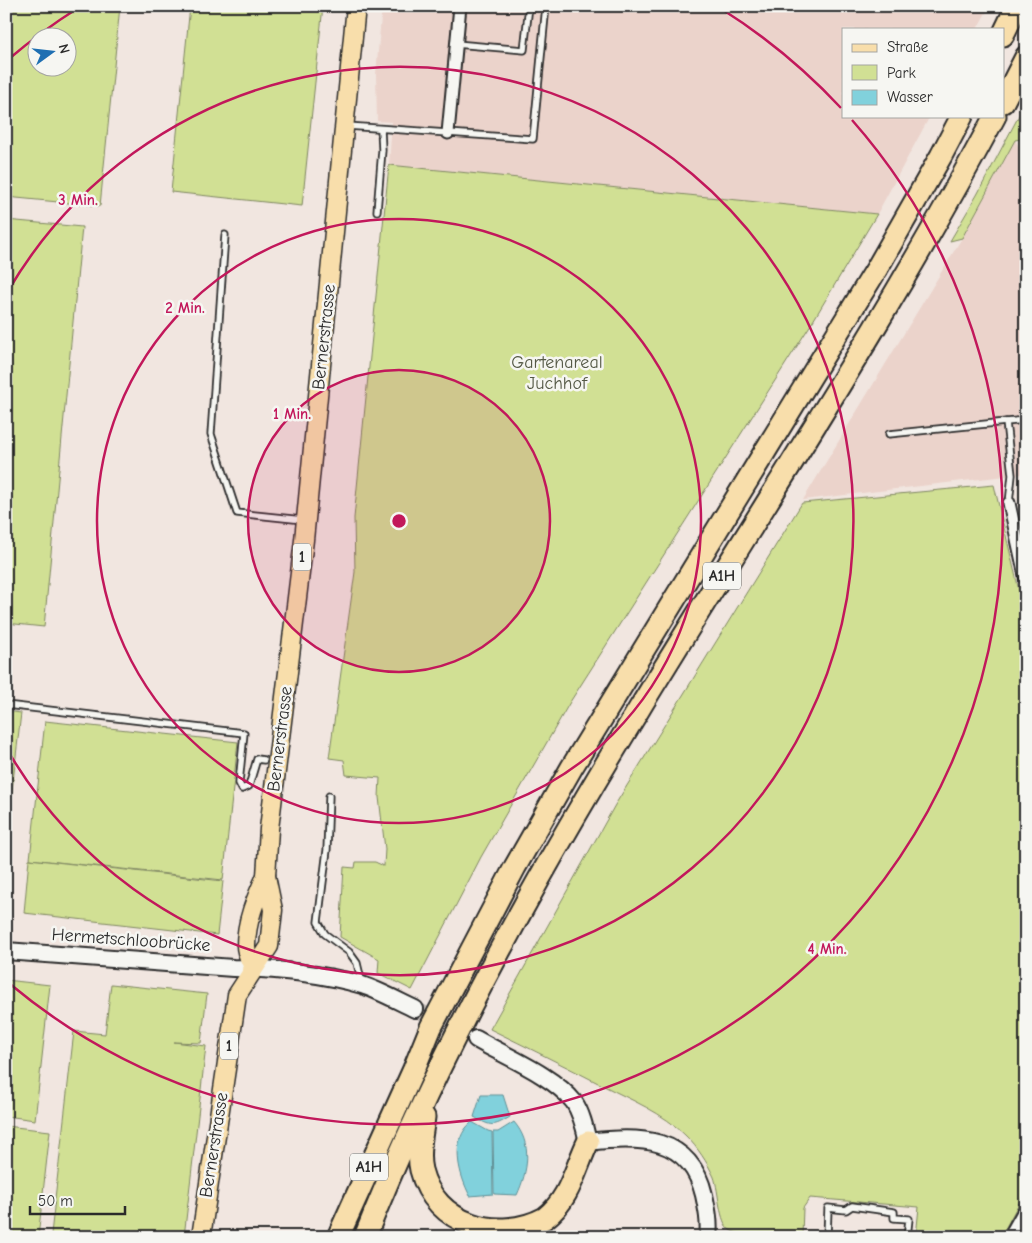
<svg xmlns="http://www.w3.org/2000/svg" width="1032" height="1243" viewBox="0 0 1032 1243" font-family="'Comic Neue',sans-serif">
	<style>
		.built { fill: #ebd3cb }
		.green { fill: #d1e094; stroke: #7e8660; fill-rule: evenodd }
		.water { fill: #81d1dc; stroke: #5f8f95 }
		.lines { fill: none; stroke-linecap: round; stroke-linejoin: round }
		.secondary-tunnel { stroke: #c9c1bc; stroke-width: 16; stroke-dasharray: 16 8; stroke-linecap: butt }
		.lane-casing { stroke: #2b2b2b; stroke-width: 9 }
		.street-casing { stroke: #2b2b2b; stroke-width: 15 }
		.secondary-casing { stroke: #2b2b2b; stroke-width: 20 }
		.primary-casing { stroke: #2b2b2b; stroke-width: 21 }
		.highway-casing { stroke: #2b2b2b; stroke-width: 25 }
		.lane { stroke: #f6f6f2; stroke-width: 5.5 }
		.street { stroke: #f6f6f2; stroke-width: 11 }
		.secondary { stroke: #f6f6f2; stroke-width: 16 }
		.primary { stroke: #f8deab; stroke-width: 18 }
		.highway { stroke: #f8deab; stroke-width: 21 }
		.ring { fill: none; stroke: #c2185b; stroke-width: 2.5 }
		.labels { text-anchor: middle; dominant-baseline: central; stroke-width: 5; stroke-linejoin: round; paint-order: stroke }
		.shield { fill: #f6f6f2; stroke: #686867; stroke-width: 1 }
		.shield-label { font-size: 16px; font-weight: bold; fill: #2b2b2b }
		.street-label { font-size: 18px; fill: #2b2b2b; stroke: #f6f6f2 }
		.park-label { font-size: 18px; fill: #545845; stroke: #f6f6f2 }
		.centre { fill: #c2185b; stroke: #f6f6f2; stroke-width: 2.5 }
		.ring-label { font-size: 15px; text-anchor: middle; font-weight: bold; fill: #c2185b; stroke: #f6f6f2; stroke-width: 5; stroke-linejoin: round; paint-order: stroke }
	</style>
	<rect width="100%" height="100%" fill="#f1e6e0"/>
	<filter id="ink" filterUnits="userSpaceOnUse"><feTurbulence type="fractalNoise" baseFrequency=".02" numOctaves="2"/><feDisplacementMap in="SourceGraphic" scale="10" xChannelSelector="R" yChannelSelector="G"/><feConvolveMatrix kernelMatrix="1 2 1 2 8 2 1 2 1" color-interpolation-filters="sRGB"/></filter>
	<g filter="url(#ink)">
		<g class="built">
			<path d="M382,6H987L988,9L977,29H843V116H930L877,214L389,165L392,122L377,121L376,74Z"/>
			<path d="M1015,140L1026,159V515L1022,474L803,500L962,238Z"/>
		</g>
		<g class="green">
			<path d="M6,6H120L100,206L6,197ZM38,38H68V68H38Z"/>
			<path d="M190,6H323L302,206L171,192Z"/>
			<path d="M1024,106L1026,109V138L1015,140L962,238L950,241L977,195Z"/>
			<path d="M389,165L877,214L813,321L570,702L481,857L412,990L378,973L379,959L340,937L344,867L355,868L356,862H375L384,866L385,849L379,797L380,778L346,775L344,760L329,758L355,572L354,518Z"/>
			<path d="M6,220L82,227L44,627L6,623Z"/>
			<path d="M994,485L1026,620V1190L1006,1227L997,1237H916L919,1207L810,1198L803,1208L802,1236L806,1237C790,1237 743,1238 730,1230C719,1223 719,1191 714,1177C707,1162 698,1148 686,1136C664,1113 631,1100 602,1085C565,1066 527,1047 490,1029L615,805L802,503Z"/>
			<path d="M6,711L21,713L6,842Z"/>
			<path d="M45,721L238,742L223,880L30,859Z"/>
			<path d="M29,859L223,881L217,935L24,913Z"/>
			<path d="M6,980L50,985L35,1120L6,1116Z"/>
			<path d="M111,984L207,994L201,1043L174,1042L206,1046L184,1237H72L51,1234L74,1031L105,1034Z"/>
			<path d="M6,1126L50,1131L38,1237H6Z"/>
		</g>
		<g class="water">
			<path d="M481,1095H503L510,1117C493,1127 492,1127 474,1117Z"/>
			<path d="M472,1122L488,1131L492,1132L493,1194L470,1196C459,1175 449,1140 472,1122Z"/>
			<path d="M514,1122C533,1144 528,1171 517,1195L494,1194L493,1132H498Z"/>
		</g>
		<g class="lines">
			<path class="secondary-tunnel" d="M415,1009L476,1039"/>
			<defs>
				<g id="lane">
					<path d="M456,44L524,50L529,6"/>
					<path d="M347,126L533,139L546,6"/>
					<path d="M377,211L382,150L381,129"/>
					<path d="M225,235L211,434L237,513L303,520"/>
					<path d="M889,434L1006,422"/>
					<path d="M1009,503L1012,475L1006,422L1026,420"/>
					<path d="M6,705L244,733L239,783L242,789L249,786L257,759L264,760"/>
					<path d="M329,796L327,850L318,922L325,934L349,952L357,963L362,984"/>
					<path d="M827,1237L828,1208L846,1210L852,1206L894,1212V1218L909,1219L907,1237"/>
				</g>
				<g id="street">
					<path d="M448,133L460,6"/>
					<path d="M1009,503L1026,580"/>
					<path d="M1009,1237L1026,1207"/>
				</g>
				<g id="secondary">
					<path d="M6,951L233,968C272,968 325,974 362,985C380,991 398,1001 415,1009"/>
					<path d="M476,1039C505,1056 554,1076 574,1102C582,1114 585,1129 588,1142C639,1136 690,1135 704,1195C707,1209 710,1223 708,1237"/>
				</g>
				<g id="primary">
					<path d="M253,968C251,962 246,953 246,946C246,921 256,898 266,876"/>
					<path d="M201,1237L237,995L269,946L273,910L266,876L269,829L304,540L356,6"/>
				</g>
				<g id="highway">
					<path d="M1003,35L1017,6"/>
					<path d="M1003,102L1026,57"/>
					<path d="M424,1117C422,1134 417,1153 421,1170C435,1225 498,1243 545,1218C570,1199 575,1169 588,1142"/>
					<path d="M338,1237L414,1069L431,1027L515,867L572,767L876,270L941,156L962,116"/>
					<path d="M365,1237C524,836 794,494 995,116"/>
				</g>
			</defs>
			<use href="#lane" class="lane-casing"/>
			<use href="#street" class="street-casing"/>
			<use href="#secondary" class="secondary-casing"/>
			<use href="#primary" class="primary-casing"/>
			<use href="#highway" class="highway-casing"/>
			<use href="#lane" class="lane"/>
			<use href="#street" class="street"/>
			<use href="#secondary" class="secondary"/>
			<use href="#primary" class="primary"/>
			<use href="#highway" class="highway"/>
		</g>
	</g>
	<circle cx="399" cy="521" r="151" fill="#c2185b" fill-opacity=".12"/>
	<g class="ring">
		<circle cx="399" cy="521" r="151"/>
		<circle cx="399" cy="521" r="302"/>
		<path d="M8 291A454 454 0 1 1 8 751"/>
		<path d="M10 58A605 605 0 0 1 78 8M720 8A605 605 0 0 1 841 108M852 120A605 605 0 0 1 10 984"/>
	</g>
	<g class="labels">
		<g class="shield">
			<rect x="293" y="543.5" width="18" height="27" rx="4"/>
			<rect x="703" y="562.5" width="38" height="27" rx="4"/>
			<rect x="220" y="1032.5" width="18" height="27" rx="4"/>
			<rect x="350" y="1153.5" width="38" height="27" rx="4"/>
		</g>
		<g class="shield-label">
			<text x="302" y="557">1</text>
			<text x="722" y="576">A1H</text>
			<text x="229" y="1046">1</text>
			<text x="369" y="1167">A1H</text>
		</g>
		<g class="street-label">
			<text transform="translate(324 337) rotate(-84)">Bernerstrasse</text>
			<text transform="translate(280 739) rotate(-83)">Bernerstrasse</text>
			<text transform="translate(131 940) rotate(4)">Hermetschloobrücke</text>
			<text transform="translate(214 1145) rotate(-81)">Bernerstrasse</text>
		</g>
		<g class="park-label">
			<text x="557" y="362">Gartenareal<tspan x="557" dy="21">Juchhof</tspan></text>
		</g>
	</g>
	<circle cx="399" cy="521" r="8" class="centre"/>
	<g class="ring-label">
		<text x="78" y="205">3 Min.</text>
		<text x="185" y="313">2 Min.</text>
		<text x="292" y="419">1 Min.</text>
		<text x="827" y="954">4 Min.</text>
	</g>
	<rect width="1032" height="1243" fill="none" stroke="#f6f6f2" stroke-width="25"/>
	<rect x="12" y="12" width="1007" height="1218" fill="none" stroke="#2b2b2b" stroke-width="2" filter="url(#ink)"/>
	<rect x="842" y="28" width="162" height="90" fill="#f6f6f2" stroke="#a5a5a2"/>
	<rect x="852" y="44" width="25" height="8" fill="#f8deab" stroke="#a5a5a2"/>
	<text x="887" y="52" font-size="15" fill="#2b2b2b">Straße</text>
	<rect x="852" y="65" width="25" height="15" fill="#d1e094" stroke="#a5a5a2"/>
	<text x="887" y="78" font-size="15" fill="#2b2b2b">Park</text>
	<rect x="852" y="90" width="25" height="15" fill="#81d1dc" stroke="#a5a5a2"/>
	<text x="887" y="102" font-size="15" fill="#2b2b2b">Wasser</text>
	<g transform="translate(52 52) rotate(75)"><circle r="24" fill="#f6f6f2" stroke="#a5a5a2"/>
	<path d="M0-4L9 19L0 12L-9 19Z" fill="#1f6fb2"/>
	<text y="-8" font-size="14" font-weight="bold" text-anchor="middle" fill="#2b2b2b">N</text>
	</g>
	<path d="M30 1206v8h95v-8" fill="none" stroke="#2b2b2b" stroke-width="2.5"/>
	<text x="38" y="1206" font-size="15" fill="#2b2b2b" stroke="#f6f6f2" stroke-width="4" paint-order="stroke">50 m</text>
</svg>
